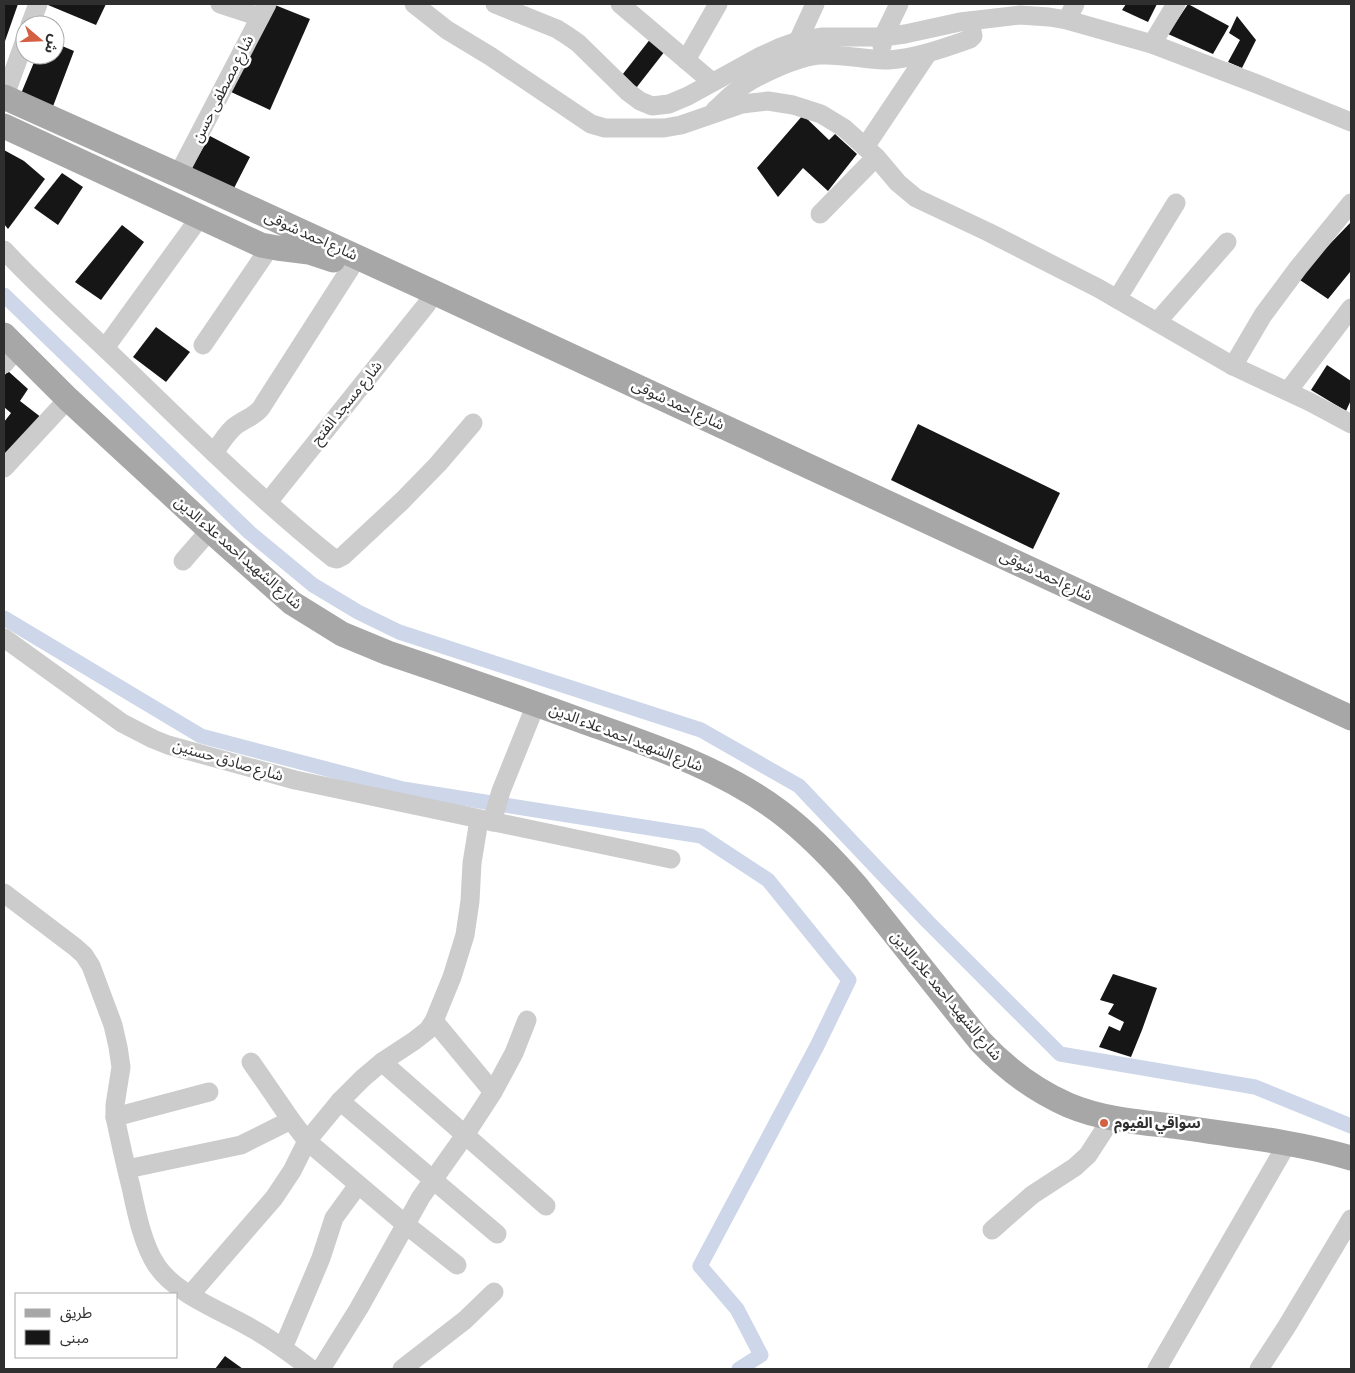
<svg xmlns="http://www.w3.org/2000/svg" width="1355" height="1373" viewBox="0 0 1355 1373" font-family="'Alegreya Sans','Noto Sans Arabic',sans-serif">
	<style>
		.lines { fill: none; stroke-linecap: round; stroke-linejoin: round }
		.canal { stroke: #cdd7e9; stroke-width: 15 }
		.building { fill: #161616 }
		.minor { stroke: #ccc; stroke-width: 19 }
		.major { stroke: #a7a7a7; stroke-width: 25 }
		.poi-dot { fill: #d46044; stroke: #fff; stroke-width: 2 }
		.labels { text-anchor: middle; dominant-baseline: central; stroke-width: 5; stroke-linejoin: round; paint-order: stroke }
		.street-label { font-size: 15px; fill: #2f2f2f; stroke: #fff }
		.poi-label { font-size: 15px; font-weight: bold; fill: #2f2f2f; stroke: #fff; text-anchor: start }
	</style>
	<rect width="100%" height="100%" fill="#fff"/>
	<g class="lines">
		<g class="canal">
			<path d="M4,295L249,532L313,585L358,612L399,632L701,730L799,786L928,922L1060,1054L1255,1087L1351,1126"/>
			<path d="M4,618L201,736L403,789L701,836L768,880L849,980L817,1046L700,1266L737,1309L761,1355L739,1369"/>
		</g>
	</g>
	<g class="building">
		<path d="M4,4H18L4,44Z"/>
		<path d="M58,4H106L96,25L48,5Z"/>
		<path d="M1126,4H1157L1148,22L1122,10Z"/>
		<path d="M1188,4L1229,26L1213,54L1168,34Z"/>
		<path d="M275,5L310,19L270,110L231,92Z"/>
		<path d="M1237,16L1256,40L1242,68L1228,62L1240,40L1229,33Z"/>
		<path d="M651,38L665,51L633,92L619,79Z"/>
		<path d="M55,43L74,51L52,109L20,96L37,55H55Z"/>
		<path d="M803,115L829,140L835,134L857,154L828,191L803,168L778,197L757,168Z"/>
		<path d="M210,136L250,157L231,194L189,172Z"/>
		<path d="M4,150L24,161L45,179L8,229L4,224Z"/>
		<path d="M62,173L83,187L58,225L34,208Z"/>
		<path d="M1351,222V273L1350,272L1328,299L1297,278Z"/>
		<path d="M122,225L144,242L101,300L75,282Z"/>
		<path d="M156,327L190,352L166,382L133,357Z"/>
		<path d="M1327,365L1351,381V400L1346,411L1311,390Z"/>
		<path d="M8,371L28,389L20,401L42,418L4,465V422L11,413L4,407V376Z"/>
		<path d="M918,424L1060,493L1033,549L891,480Z"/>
		<path d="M1113,974L1157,988L1142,1030L1131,1057L1099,1047L1109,1026L1120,1031L1124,1022L1108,1014L1114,1004L1100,1000Z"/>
		<path d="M225,1356L243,1369H215Z"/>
	</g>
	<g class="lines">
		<g class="minor">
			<path d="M220,4L260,17"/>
			<path d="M414,4L447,30L490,56L591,124L605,128H664L681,125L742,104L768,101L793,105L821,114L844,128L865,147L876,157L898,183L916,198L988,232L1098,288L1233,366L1310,402L1351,424"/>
			<path d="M495,4L557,29L568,36L578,43L628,92L640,101L652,106L669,104L688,96L759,57L781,47L798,41L823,37H883L905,34L960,22L1020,15L1049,17L1067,20L1152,44L1257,84L1351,122"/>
			<path d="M620,4L712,82"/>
			<path d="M1067,20L1075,4"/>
			<path d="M30,25L38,4"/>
			<path d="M798,41L815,4"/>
			<path d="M1152,44L1176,4"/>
			<path d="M882,46L883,37L899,4"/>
			<path d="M686,60L718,4"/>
			<path d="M4,98L25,40"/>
			<path d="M715,110C722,104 728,97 735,92C752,77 798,56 821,55C844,54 867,60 889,60C917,58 944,48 970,39L973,36L970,21"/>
			<path d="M865,147L928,53"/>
			<path d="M178,175L267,4"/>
			<path d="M820,214L876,157"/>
			<path d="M4,250C45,294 91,334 134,376C199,439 263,502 333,558L337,559L343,556L402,501L438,464L473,423"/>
			<path d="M1117,299L1176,203"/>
			<path d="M1157,322L1227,242"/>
			<path d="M203,345L270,247"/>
			<path d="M105,348L200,217"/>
			<path d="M4,364L17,349"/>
			<path d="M1233,366L1263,315L1298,268L1351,203"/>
			<path d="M1288,391L1351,308"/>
			<path d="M214,453C220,444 226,434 234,427C244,419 254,417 261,408L350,269"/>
			<path d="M4,468L68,399"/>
			<path d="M268,502L427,304"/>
			<path d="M183,561L210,530"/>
			<path d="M4,638L122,723L153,739L168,745L295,780L671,859"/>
			<path d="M492,822L501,791L536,704"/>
			<path d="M4,893L75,947L84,955L91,966L113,1025L118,1047L121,1067L115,1105V1117C120,1140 125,1164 131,1187C136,1211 143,1246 157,1266C177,1296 228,1313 258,1332C277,1343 294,1356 311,1369"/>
			<path d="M434,1021L493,1092"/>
			<path d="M251,1062L291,1120L307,1141L405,1224L457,1265"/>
			<path d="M382,1062L546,1206"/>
			<path d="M340,1101L497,1234"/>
			<path d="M115,1117L209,1092"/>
			<path d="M127,1169L241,1145L291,1120"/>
			<path d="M992,1230L1032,1195L1075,1167L1088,1155L1112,1118"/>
			<path d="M190,1295L274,1198L292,1171L307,1141L340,1101L363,1078L382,1062L414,1041L428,1030L434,1021L452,977L465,935L470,901L472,863L479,820"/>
			<path d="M283,1348L321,1258L334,1218L358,1185"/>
			<path d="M321,1369L359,1308L421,1197L465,1135L493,1092L514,1053L527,1020"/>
			<path d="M402,1369L465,1320L494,1292"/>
			<path d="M1157,1369L1288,1142"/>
			<path d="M1259,1369L1287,1326L1351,1219"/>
		</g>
		<g class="major">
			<path d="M4,97L178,175L431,291L1351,718"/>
			<path d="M4,126L261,245L277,248L309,252L333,260"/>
			<path d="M4,335L68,399L210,530L292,603L342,634L388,653C454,675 519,698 585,722C653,746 721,768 780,812C809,834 834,860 858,888L980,1041C1006,1069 1034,1090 1068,1105C1101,1119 1137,1122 1172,1126C1232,1135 1293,1141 1351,1158"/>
		</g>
	</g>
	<circle class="poi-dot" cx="1104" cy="1123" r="5"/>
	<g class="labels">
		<g class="street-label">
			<text transform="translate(223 89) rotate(-63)">شارع مصطفى حسن</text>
			<text transform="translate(311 236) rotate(24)">شارع احمد شوقى</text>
			<text transform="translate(347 403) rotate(-51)">شارع مسجد الفتح</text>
			<text transform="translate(678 405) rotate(25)">شارع احمد شوقى</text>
			<text transform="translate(238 553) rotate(41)">شارع الشهيد احمد علاء الدين</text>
			<text transform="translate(1046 576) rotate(25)">شارع احمد شوقى</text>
			<text transform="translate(626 738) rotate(21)">شارع الشهيد احمد علاء الدين</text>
			<text transform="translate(228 761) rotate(16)">شارع صادق حسنين</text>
			<text transform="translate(946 996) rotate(50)">شارع الشهيد احمد علاء الدين</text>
		</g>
		<g class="poi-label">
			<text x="1114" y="1123">سواقي الفيوم</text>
		</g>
	</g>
	<rect width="1355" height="1373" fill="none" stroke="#2f2f2f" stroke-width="10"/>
	<rect x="15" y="1293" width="162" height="65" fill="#ffffff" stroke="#acacac"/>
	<rect x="25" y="1309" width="25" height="8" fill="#a7a7a7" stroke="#acacac"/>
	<text x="60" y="1318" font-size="15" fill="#2f2f2f">طريق</text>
	<rect x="25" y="1330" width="25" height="15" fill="#161616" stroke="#acacac"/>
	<text x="60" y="1343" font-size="15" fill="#2f2f2f">مبنى</text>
	<g transform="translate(40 40) rotate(109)"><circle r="24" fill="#ffffff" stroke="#acacac"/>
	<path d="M0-4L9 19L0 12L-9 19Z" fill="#d46044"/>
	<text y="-8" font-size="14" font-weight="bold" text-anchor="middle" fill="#2f2f2f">ش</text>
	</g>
</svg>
